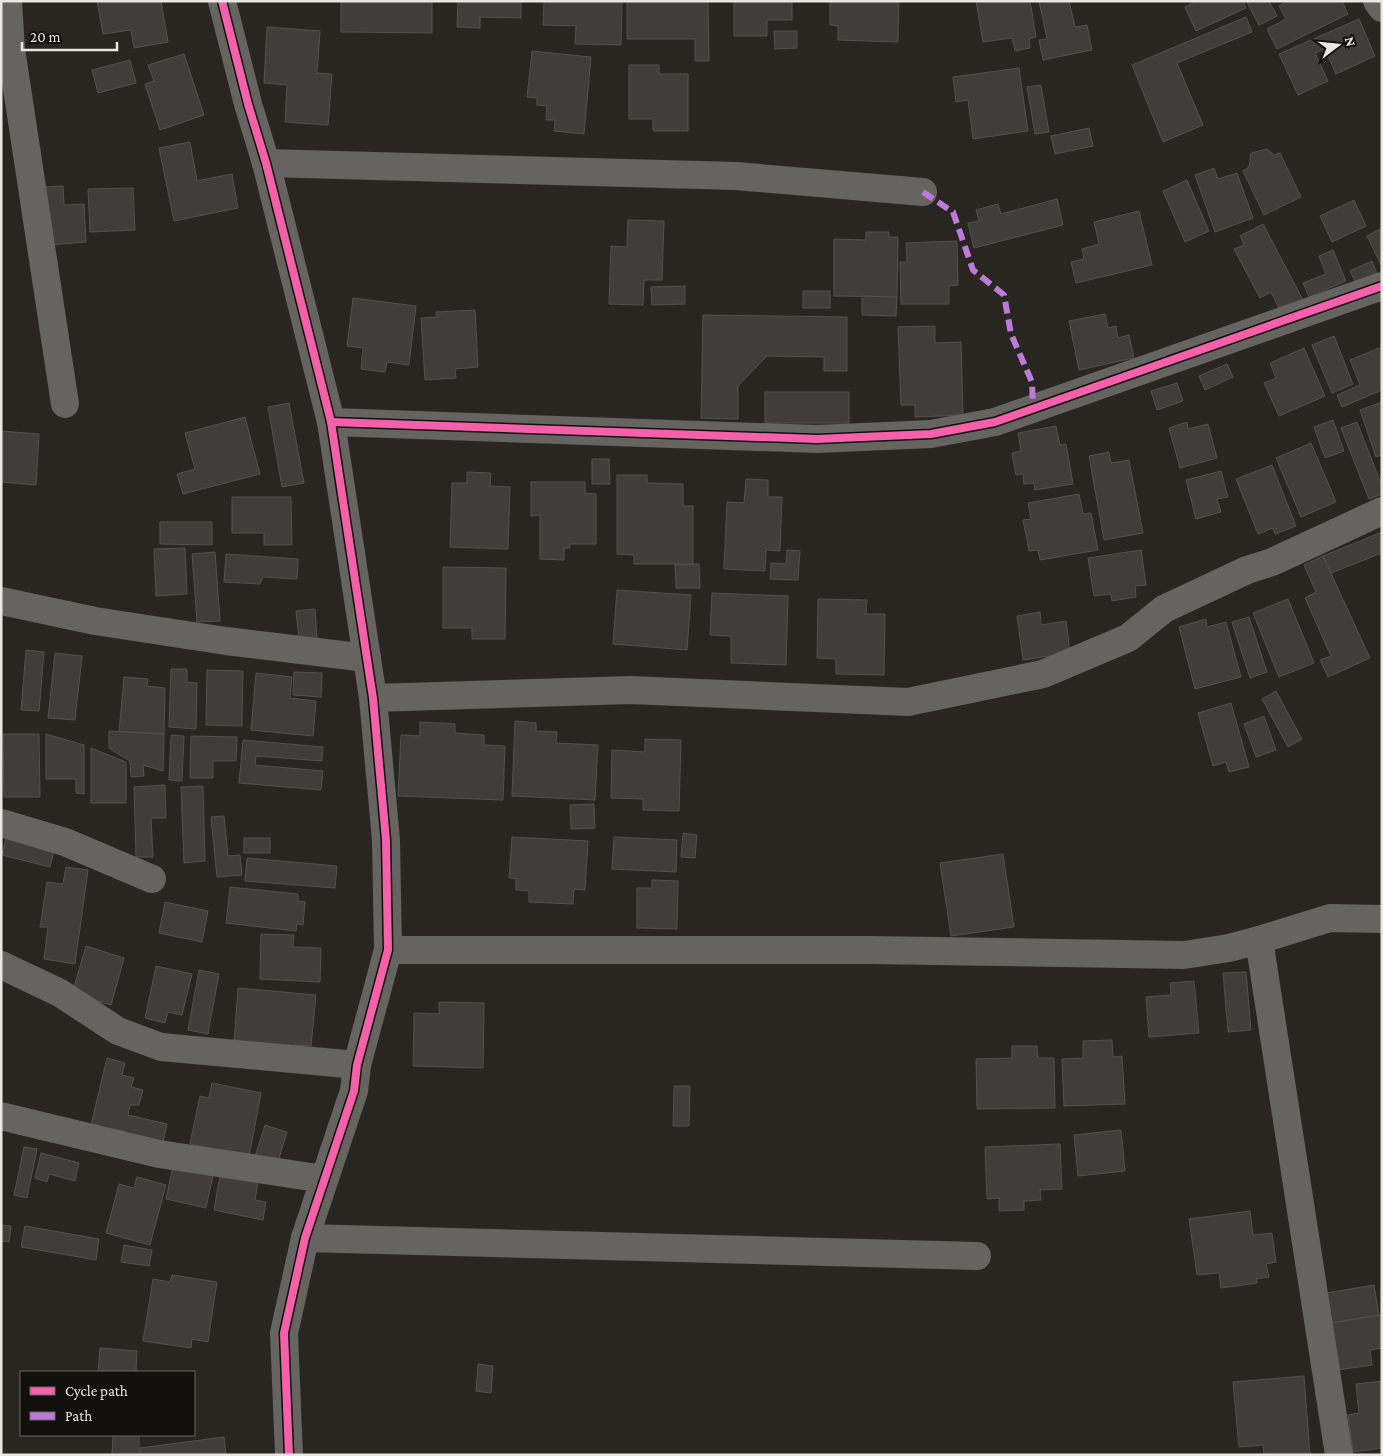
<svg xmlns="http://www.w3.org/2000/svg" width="1383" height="1456" viewBox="0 0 1383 1456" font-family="'Crimson Pro',serif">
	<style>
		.building { fill: #403d3a; stroke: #54514e }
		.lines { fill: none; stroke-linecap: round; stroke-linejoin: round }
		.minor { stroke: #666460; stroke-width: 28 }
		.quiet { stroke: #bd7bd9; stroke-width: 6; stroke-dasharray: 12 6; stroke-linecap: butt }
		.cycleway-casing { stroke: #12100c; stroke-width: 11 }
		.cycleway { stroke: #f560ab; stroke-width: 8 }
	</style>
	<rect width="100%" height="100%" fill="#292622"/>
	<g class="building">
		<path d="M97,1H161L168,42L134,48L131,30L103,34Z"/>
		<path d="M341,1H432V33L341,32Z"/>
		<path d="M458,1H521V18L480,17V28L457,27Z"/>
		<path d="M544,1H622L621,45L575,44L576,26L543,25Z"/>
		<path d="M627,1H708L709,61H695V39H627Z"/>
		<path d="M734,1H792V20H767V36H734Z"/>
		<path d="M830,1H899L898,42L838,40V26L830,25Z"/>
		<path d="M976,1H1030L1036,37L1029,39L1030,48L1015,51L1012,38L983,42Z"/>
		<path d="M1039,1H1069L1075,27L1087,25L1092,50L1043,60L1039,40L1047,39Z"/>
		<path d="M1197,1H1243L1246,8L1196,31L1185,7Z"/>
		<path d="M1246,1H1269L1277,16L1259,25Z"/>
		<path d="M1288,1H1342L1348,14L1277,49L1267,29L1286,19L1279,6Z"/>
		<path d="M1246,17L1252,32L1177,63L1203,125L1163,142L1132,65Z"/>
		<path d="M1359,19L1375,56L1336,74L1325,49L1315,53L1328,81L1298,95L1279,54Z"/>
		<path d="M267,27L320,31L317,73L332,74L328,125L285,122L287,85L264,83Z"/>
		<path d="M774,31H797V48L775,49Z"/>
		<path d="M532,51L591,57L584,134L554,131L555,120H546L547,106L537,105V98L527,97Z"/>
		<path d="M184,54L204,115L160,130L145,84L154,81L148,65Z"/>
		<path d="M130,60L136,83L98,93L92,70Z"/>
		<path d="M629,65H659V74H688V131H653V119H629Z"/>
		<path d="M1019,68L1028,131L973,139L968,100L956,102L953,77Z"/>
		<path d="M1041,85L1049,132L1035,134L1027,87Z"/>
		<path d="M1089,128L1093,146L1055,154L1051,136Z"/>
		<path d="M190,142L197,181L232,174L238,208L174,221L159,148Z"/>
		<path d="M1267,149L1274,155L1280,153L1301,197L1264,215L1243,171L1249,167L1251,153Z"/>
		<path d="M1214,168L1218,179L1237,173L1253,218L1215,232L1195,175Z"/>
		<path d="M1187,180L1209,231L1185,242L1163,191Z"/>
		<path d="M63,186L64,205L84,204L86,242L49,245L46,187Z"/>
		<path d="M133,188L135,230L90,232L88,189Z"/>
		<path d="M1057,199L1063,225L974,248L968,223L979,221L976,210L998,204L1001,214Z"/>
		<path d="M1354,200L1366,226L1332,242L1320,216Z"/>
		<path d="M1139,211L1152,265L1076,283L1071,262L1084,259L1082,249L1099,244L1094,222Z"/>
		<path d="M628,220L664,221L662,280H644L643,305L609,304L611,246L627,247Z"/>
		<path d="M1263,224L1303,300L1281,312L1271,292L1260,298L1234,249L1244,245L1240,236Z"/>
		<path d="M1382,228V267L1367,236Z"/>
		<path d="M866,232H889V237H898L897,297L834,296V239L866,240Z"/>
		<path d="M957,241L958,285L949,286V304H901L900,262H907L906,243Z"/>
		<path d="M1333,250L1346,281L1309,297L1303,283L1326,274L1319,256Z"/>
		<path d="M1372,261L1378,276L1357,285L1350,271Z"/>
		<path d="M685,286V304L652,305L651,287Z"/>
		<rect x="803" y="291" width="27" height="17"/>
		<path d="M862,296L897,297L896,316L862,315Z"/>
		<path d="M353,298L416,306L409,365L387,362L385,372L361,369L363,348L347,346Z"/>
		<path d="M475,310L478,367L455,369L456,378L425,380L421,318L437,317L436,312Z"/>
		<path d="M1105,314L1108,328L1116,326L1118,338L1129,335L1134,358L1079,370L1069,321Z"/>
		<path d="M703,315L847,317V371H824V357L767,356L738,386V419L701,418Z"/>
		<path d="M935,326V343L961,342L963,415L915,417V405H901L898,327Z"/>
		<path d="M1334,336L1353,384L1332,393L1312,345Z"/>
		<path d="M1382,347V390L1342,407L1337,395L1360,385L1350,360Z"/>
		<path d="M1304,348L1325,396L1279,416L1264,383L1276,378L1270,363Z"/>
		<path d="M1227,364L1233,377L1205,390L1199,376Z"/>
		<path d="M1177,383L1183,401L1157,410L1151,391Z"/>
		<rect x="765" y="392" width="84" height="31"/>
		<path d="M1382,402V455L1376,457L1360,410Z"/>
		<path d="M289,403L304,483L282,487L268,407Z"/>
		<path d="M245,417L260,474L183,494L177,474L195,469L185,433Z"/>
		<path d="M1333,420L1344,451L1325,458L1314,427Z"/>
		<path d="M1187,422L1188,429L1208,424L1217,458L1180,468L1169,428Z"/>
		<path d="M1357,422L1382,486V494L1369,499L1341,428Z"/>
		<path d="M1056,426L1060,445L1066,444L1073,484L1035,490L1034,483L1024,484L1023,474L1016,475L1012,453L1021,451L1018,433Z"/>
		<path d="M1,431L39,434L36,485L1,482Z"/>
		<path d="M1311,443L1336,502L1301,517L1276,458Z"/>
		<path d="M1109,452L1111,463L1129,460L1143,533L1104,540L1089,456Z"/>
		<path d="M592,459H609L610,484H592Z"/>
		<path d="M1272,465L1296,526L1275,534L1273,528L1258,534L1236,479Z"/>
		<path d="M1221,471L1228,497L1217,499L1221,512L1196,519L1186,480Z"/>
		<path d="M467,472L491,473L490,486L510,487L508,549L450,547L452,483H467Z"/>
		<path d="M617,475H647V483L683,484V506H693V564H634V555L617,554Z"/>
		<path d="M746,479L768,480V497H782L780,551L766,550L765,571L724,569L727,502L744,503Z"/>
		<path d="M531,482H585V493L596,494V544H570V548H564V560L540,559V515L531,516Z"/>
		<path d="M1079,494L1083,514L1091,513L1098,550L1040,560L1038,550L1029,551L1023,520L1031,519L1028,503Z"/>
		<path d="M232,497H291L292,545H264V533H232Z"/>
		<path d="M160,522H212V545L160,544Z"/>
		<path d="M1382,532V553L1331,573L1323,556Z"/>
		<path d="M185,548L187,594L156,596L154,549Z"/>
		<path d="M787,550L800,551L798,580L770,579L771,563L786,564Z"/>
		<path d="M1141,550L1146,585L1135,586L1136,597L1112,601L1111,594L1094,596L1088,558Z"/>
		<path d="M215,552L220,621L197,622L192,554Z"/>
		<path d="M226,554L298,559L297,579L263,577L260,584L224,582Z"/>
		<path d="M1323,556L1370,658L1328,677L1320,660L1331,656L1305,598L1316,592L1304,565Z"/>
		<path d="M699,564L700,588H676L675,565Z"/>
		<path d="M443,567L506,568L505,639H472V628H443Z"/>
		<path d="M617,590L691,595L687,650L613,644Z"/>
		<path d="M712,593L788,596L786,665L731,663V636L710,635Z"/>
		<path d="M818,599L867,600L866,614H885L884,675L836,674V659L817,658Z"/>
		<path d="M1288,599L1314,663L1279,677L1253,613Z"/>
		<path d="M315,609L317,638L299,640L296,611Z"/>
		<path d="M1040,612L1041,625L1066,621L1070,653L1023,660L1017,616Z"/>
		<path d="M1249,617L1267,672L1250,678L1232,622Z"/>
		<path d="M1206,619L1207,627L1226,622L1241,677L1195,689L1179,627Z"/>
		<path d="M26,650L44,652L39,711L21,710Z"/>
		<path d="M55,653L82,656L75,720L48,718Z"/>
		<path d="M171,669H187V682L197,683L196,729L169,727Z"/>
		<path d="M207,670L243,671L242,726L206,725Z"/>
		<path d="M294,672L322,673L321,697L293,695Z"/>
		<path d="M256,673L292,677L290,698L316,701L313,736L251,730Z"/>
		<path d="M124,677L148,679L147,686L165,688L164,734L119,732Z"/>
		<path d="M1276,691L1302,739L1288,747L1262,699Z"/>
		<path d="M1231,703L1249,767L1229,772L1226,762L1213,766L1198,713Z"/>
		<path d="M1264,716L1276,750L1256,757L1244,724Z"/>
		<path d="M515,721L536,723V731L557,732L556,743L598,745L595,800L512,796Z"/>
		<path d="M420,722L455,724V733L484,735V745L505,746L503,800L398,796L401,735L420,736Z"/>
		<path d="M109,731L164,734L163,771L143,765L144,776L131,777L130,761L109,748Z"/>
		<path d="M3,734H39L40,797H4Z"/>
		<path d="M46,734L84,745V794L76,793V779H46Z"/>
		<path d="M171,735L184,736L182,781L169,780Z"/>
		<path d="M191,736L237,737L236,761H213V778H190Z"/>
		<path d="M645,739L681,740L679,811L643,810V799L611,798L612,750L645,752Z"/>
		<path d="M243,740L323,747L322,761L256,756L255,765L323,771L321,790L239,783Z"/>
		<path d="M91,748L126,762V803H91Z"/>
		<path d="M165,785L166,818H151L153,857H136L134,787Z"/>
		<path d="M203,786L205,861L184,863L181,787Z"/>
		<path d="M594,804L595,828L571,829L570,805Z"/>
		<path d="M224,816L228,856L240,855L242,875L217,877L211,817Z"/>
		<path d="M683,833L697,835L695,858L681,857Z"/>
		<path d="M512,837L588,841L585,890L574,889L573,904L529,902V891L516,890V879L509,878Z"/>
		<path d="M614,837L677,840L676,872L612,869Z"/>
		<path d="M6,838L54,850L50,867L2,855Z"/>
		<rect x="244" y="838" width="26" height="15"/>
		<path d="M1003,854L1014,927L951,936L940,863Z"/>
		<path d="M247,858L337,866L335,888L245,881Z"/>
		<path d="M66,867L88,870L75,964L44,959L48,927H40L47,882L63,884Z"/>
		<path d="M652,880L678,881L677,929L637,928V888H652Z"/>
		<path d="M230,887L298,894V901L305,902L303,925L297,924L296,931L226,923Z"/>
		<path d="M165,902L208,911L202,942L159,933Z"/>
		<path d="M261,934L294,935L293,947L321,948L320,982L260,979Z"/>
		<path d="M86,946L124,958L111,1005L72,994Z"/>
		<path d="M156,966L192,974L182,1015L168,1012L165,1023L145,1018Z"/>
		<path d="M199,970L219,974L208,1034L188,1030Z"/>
		<path d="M1246,972L1251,1030L1228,1032L1223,973Z"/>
		<path d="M1194,981L1199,1033L1149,1037L1146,997L1171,995L1170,983Z"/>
		<path d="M238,988L316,995L311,1046L294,1045L293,1054L234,1041Z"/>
		<path d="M439,1002L484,1003L483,1068L413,1066L414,1013L439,1014Z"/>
		<path d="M1112,1040L1113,1057L1122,1056L1125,1104L1064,1106L1062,1059L1083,1058V1041Z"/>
		<path d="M1012,1046H1037L1038,1058H1054L1055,1108L977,1109L976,1059L1012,1058Z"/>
		<path d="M107,1058L125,1063L122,1075L134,1078L131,1087L143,1090L139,1105H130L128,1115L167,1124L162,1147L90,1129Z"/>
		<path d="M212,1083L261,1093L249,1157L208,1154L210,1148L190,1144L200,1096L209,1098Z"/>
		<path d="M674,1086H690L689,1126H673Z"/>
		<path d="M265,1125L287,1132L277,1165L255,1157Z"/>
		<path d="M1121,1130L1125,1171L1078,1176L1074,1135Z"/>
		<path d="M1060,1144L1062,1189L1040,1190L1041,1200L1024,1201V1210L999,1211V1198L987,1199L985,1147Z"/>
		<path d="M24,1147L37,1149L27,1198L14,1195Z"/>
		<path d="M41,1153L79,1163L75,1181L49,1174L47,1182L35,1178Z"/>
		<path d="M173,1166L213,1175L206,1208L166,1199Z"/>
		<path d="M220,1175L258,1182L255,1200L266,1202L263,1220L214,1210Z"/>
		<path d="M137,1177L166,1185L150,1245L106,1233L119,1184L134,1188Z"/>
		<path d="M1250,1211L1253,1235L1272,1233L1276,1262L1266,1264L1269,1277L1256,1279L1257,1283L1221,1288L1219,1273L1197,1275L1189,1219Z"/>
		<path d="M1,1225L11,1226L9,1242L1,1241Z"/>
		<path d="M25,1226L99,1239L96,1260L21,1247Z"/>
		<path d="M124,1245L152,1250L149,1266L121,1262Z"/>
		<path d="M172,1275L217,1282L208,1342L192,1339L191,1348L143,1341L153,1279L170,1282Z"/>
		<path d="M1374,1285L1379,1315L1331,1323L1326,1293Z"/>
		<path d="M1382,1315V1348L1370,1350L1372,1365L1338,1370L1331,1323Z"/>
		<path d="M100,1348L137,1351L136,1372H98Z"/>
		<path d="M478,1364L493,1366L491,1393L476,1391Z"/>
		<path d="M1304,1376L1310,1455H1264L1263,1445L1239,1447L1233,1382Z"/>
		<path d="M1382,1381V1448L1353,1452L1348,1415L1359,1413L1356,1384Z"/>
		<path d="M113,1435H139V1455H112Z"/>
		<path d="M224,1437L226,1455H141L140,1448Z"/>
	</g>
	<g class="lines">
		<g class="minor">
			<path d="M8,1L11,49L65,404"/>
			<path d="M222,1L248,104L266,163L331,422L373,698L386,840L388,950L357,1065L354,1091L305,1238L284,1333L289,1455"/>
			<path d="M1377,1L1382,8"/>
			<path d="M266,163L736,176L923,192"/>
			<path d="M331,422L817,439L931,434L995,422L1382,286"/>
			<path d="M1,601L95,621L226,641L367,658"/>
			<path d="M373,698L631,690L908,702L1043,674L1128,638L1164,609L1215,585L1247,570L1272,562L1382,511"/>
			<path d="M1,823L65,842L152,879"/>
			<path d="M1259,940L1339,1455"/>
			<path d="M388,950H870L1184,955L1229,948L1259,940L1330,918L1382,919"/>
			<path d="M1,965L60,993L118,1031L161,1047L357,1065"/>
			<path d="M1,1116L159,1154L324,1179"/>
			<path d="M305,1238L977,1256"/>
		</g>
		<path class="quiet" d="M923,192L953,212L973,270L1004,295L1011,334L1032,382L1033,409"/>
		<defs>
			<g id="cycleway">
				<path d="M222,1L248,104L266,163L331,422L373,698L386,840L388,950L357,1065L354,1091L305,1238L284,1333L289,1455"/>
				<path d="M331,422L817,439L931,434L995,422L1382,286"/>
			</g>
		</defs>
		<use href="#cycleway" class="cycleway-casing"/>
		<use href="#cycleway" class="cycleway"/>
	</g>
	<rect width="1383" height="1456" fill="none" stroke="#eae6e1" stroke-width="5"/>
	<rect x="20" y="1371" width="175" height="65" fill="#12100c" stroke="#686661"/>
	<rect x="30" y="1387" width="25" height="8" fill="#f560ab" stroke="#686661"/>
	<text x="65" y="1396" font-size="15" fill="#eae6e1">Cycle path</text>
	<rect x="30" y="1412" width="25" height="8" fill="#bd7bd9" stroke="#686661"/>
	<text x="65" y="1421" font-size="15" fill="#eae6e1">Path</text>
	<g transform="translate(1338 45) rotate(74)" stroke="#12100c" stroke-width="4" paint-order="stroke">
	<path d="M0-4L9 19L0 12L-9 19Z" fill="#eae6e1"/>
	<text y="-8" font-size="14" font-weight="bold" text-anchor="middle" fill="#eae6e1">N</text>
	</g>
	<path d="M22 42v8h95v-8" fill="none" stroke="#eae6e1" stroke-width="2.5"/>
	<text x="30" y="42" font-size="15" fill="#eae6e1" stroke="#12100c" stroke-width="4" paint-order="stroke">20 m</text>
</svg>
